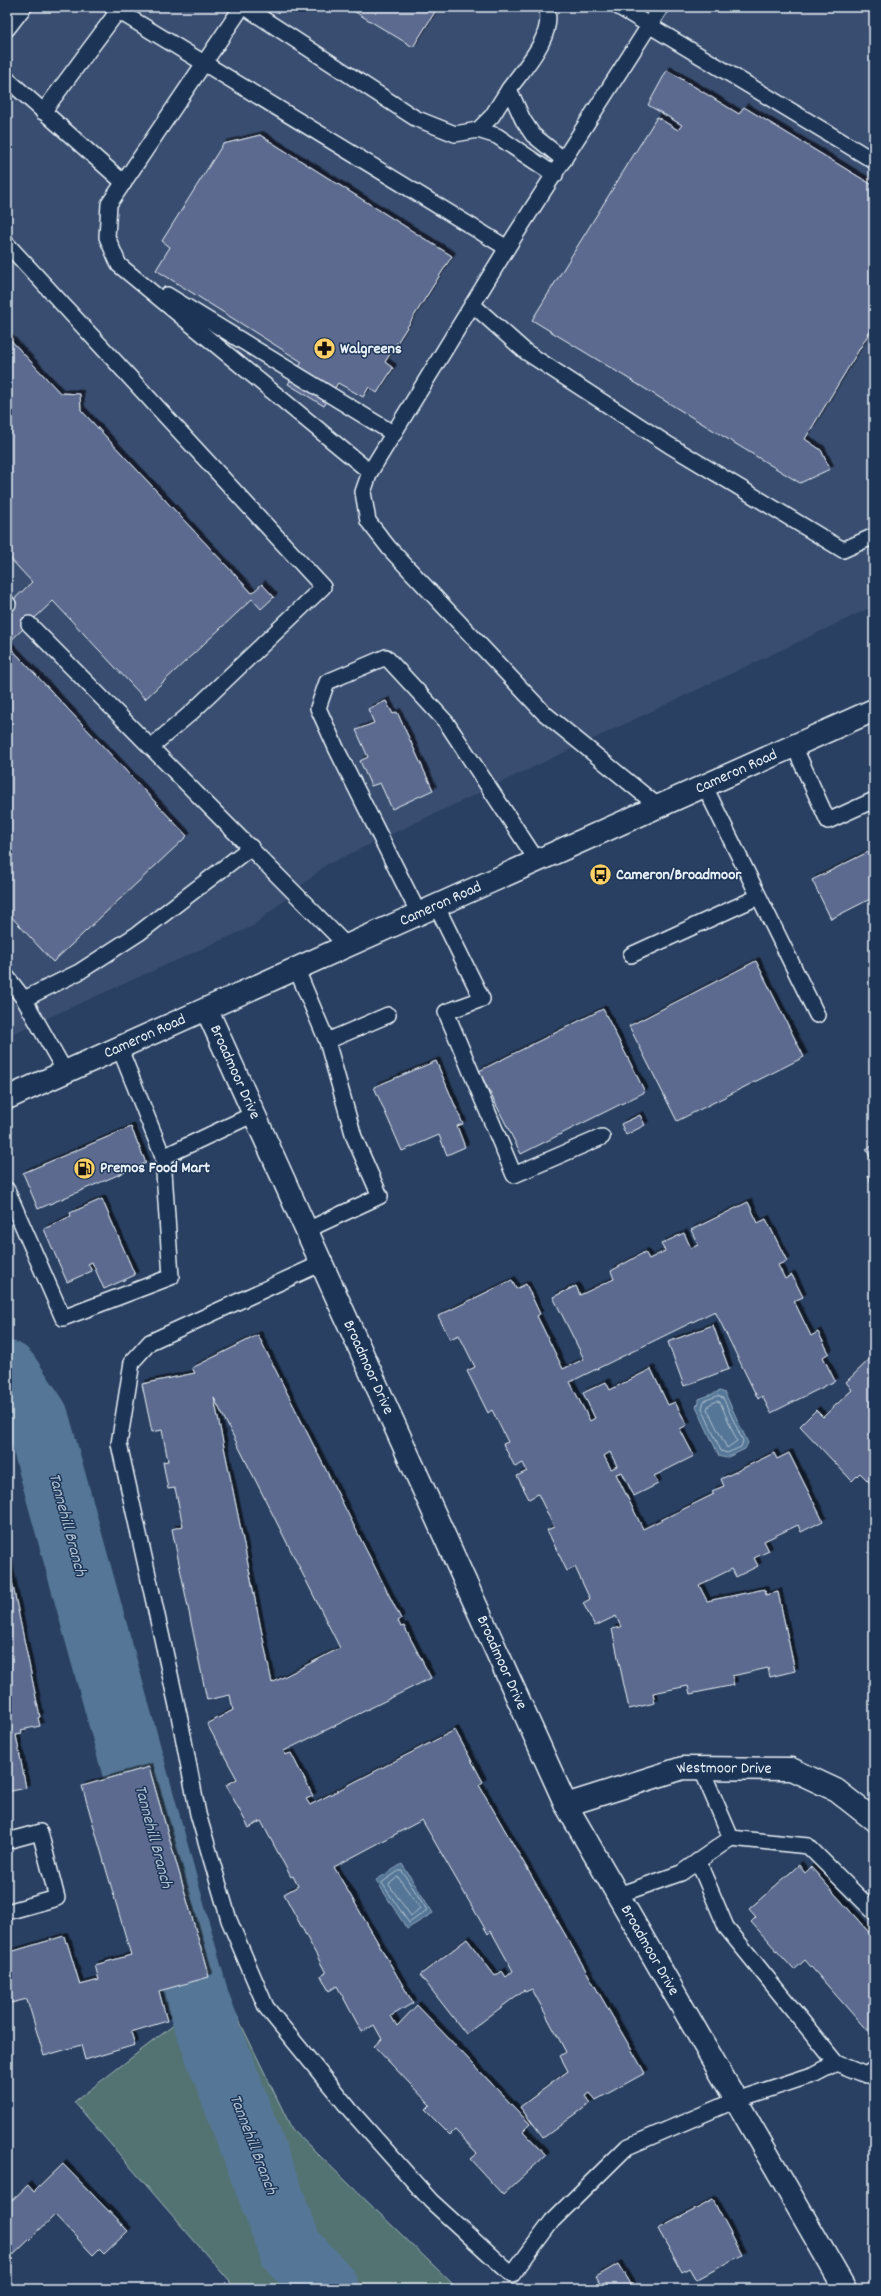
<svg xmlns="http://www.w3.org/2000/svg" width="881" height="2296" viewBox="0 0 881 2296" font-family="Dekko,sans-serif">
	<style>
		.built { fill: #394d70 }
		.green { fill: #537373; stroke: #9eb2b6 }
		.water { fill: #547696; stroke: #8fa7bd }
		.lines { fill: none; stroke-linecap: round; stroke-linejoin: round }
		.shore { stroke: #adc0d1; stroke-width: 1 }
		.river { stroke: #547696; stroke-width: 64 }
		.building { fill: #5c6b8f; stroke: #e8f1f8; fill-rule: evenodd; filter: url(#shadow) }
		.service-casing { stroke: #e8f1f8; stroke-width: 18 }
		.minor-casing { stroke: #e8f1f8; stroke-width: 25 }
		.secondary-casing { stroke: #e8f1f8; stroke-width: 25 }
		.service { stroke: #1d3557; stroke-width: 15 }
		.minor { stroke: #1d3557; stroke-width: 22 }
		.secondary { stroke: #1d3557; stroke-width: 22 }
		.labels { text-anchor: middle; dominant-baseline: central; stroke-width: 3; stroke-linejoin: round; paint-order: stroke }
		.poi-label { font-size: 16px; font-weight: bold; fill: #e8f1f8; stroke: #1d3557; text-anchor: start }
		.street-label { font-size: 16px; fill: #e8f1f8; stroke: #1d3557 }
		.water-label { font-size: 17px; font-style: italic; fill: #adc0d1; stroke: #1d3557 }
	</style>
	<defs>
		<filter id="shadow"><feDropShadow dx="3.5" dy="-3.5" stdDeviation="0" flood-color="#0009"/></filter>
	</defs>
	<rect width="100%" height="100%" fill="#2a4062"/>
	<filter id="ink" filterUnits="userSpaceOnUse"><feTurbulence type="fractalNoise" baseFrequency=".025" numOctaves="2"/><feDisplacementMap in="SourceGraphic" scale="8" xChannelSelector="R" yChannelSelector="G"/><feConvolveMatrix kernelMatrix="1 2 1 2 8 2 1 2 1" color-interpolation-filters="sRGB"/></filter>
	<g filter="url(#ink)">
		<path class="built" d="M7,7H874V606L326,865L253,926L7,1036Z"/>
		<path class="green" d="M223,1987L292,2129L458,2289H236L74,2102Z"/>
		<g class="water">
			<path d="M720,1391L725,1393L748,1443L745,1449L726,1458L719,1456L696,1406L699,1403V1399Z"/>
			<path d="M402,1864L433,1913L407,1929L376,1880Z"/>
		</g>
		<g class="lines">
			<g class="shore">
				<path d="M718,1396L723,1398L743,1441L741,1447L727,1453L721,1451L702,1408L704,1401Z"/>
				<path d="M717,1401L720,1402L737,1441L727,1448L707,1409L709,1405Z"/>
				<path d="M399,1871H402L427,1910L409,1923L382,1883Z"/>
				<path d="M398,1877L420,1908L411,1916L389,1885Z"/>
			</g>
			<path class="river" d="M7,1373L37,1418L198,2002L291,2249L327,2289"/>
		</g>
		<g class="building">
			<path d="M347,7H438L413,47Z"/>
			<path d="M667,70L739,114L744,107L874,186V325L805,439L821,450L830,469L800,483L532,320L657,117L678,130L682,125L648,105Z"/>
			<path d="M260,135L452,256L385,362L393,368L377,393L369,387L363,397L338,383L324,406L288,384L302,362L156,270L170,247L162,241L223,144Z"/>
			<path d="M7,336L60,393L80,394L81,410L252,593L262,584L274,597L261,609L252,599L145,699L53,601L7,644L187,836L53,962L7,912V606L32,582L7,555Z"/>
			<path d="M386,701L393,714L397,712L433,790L392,809L380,783L371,786L360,761L368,757L356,730L374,723L368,709Z"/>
			<path d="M874,849V897L831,919L812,880Z"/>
			<path d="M756,961L804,1057L677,1121L629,1026Z"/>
			<path d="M603,1009L645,1092L521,1154L479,1071Z"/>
			<path d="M436,1061L463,1124L457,1126L465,1147L447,1155L439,1135L402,1151L374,1087Z"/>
			<path d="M640,1115L645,1125L626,1135L621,1124Z"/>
			<path d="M131,1127L146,1163L38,1209L23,1173Z"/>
			<path d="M874,1145V1166L866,1149Z"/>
			<path d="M874,1173V1189L868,1176Z"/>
			<path d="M102,1199L135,1275L104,1289L92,1262L88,1264L92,1271L67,1282L44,1229L71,1216L70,1213Z"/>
			<path d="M748,1202L758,1223L766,1219L787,1261L778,1265L785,1279L792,1275L803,1297L794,1301L811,1336L818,1332L829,1353L823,1357L835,1381L771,1413L762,1396L758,1399L715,1311L570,1382L590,1421L595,1418L583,1393L606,1382L610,1390L651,1369L668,1405L675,1402L687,1425L680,1429L694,1456L654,1476L658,1484L634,1496L622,1472L616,1474L643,1529L714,1494L712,1491L724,1486L721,1479L774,1453L777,1459L789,1453L823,1521L801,1532L798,1525L764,1541L769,1551L754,1558L758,1566L736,1577L732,1569L699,1585L707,1601L765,1589L766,1595L778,1592L795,1671L770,1677L768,1668L732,1676L734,1685L690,1694L688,1686L653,1693L655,1703L629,1709L612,1629L621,1627L616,1616L595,1626L583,1603L590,1599L575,1567L567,1571L547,1530L554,1527L538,1494L529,1499L517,1476L527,1471L523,1463L515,1467L503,1444L508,1442L492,1410L488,1413L467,1371L475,1367L459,1335L450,1339L438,1316L512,1280L516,1289L526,1284L540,1314L537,1316L563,1369L584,1359L553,1297L576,1286L580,1295L614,1279L611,1271L645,1252L649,1259L665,1251L661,1244L684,1233L691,1248L698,1245L691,1230ZM610,1452L617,1466L611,1469L604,1456Z"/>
			<path d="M713,1325L729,1369L684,1386L668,1342Z"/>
			<path d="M258,1335L401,1619L398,1621L401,1627L404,1626L431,1678L284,1751L285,1755L291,1753L313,1796L306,1799L310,1805L455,1730L483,1782L479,1785L645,2073L596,2100L590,2093L586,2096L591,2103L543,2138L520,2107L568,2071L560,2056L566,2052L532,1989L525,1992L524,1990L466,2034L420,1975L467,1939L495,1976L502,1971L506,1977L513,1971L491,1931L488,1934L422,1820L334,1867L413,2003L391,2016L397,2026L417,2005L530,2124L523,2131L546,2155L503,2195L470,2159L477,2153L455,2130L450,2135L425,2110L430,2105L374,2046L382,2039L374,2025L362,2032L337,1986L329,1991L321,1976L326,1973L284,1894L298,1886L293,1876L291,1877L261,1821L249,1828L226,1785L237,1779L207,1724L233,1710L230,1695L207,1700L172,1529L183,1526L175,1488L168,1489L163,1462L168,1461L162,1430L152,1432L142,1384L195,1373L192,1368ZM214,1398L340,1648L272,1683L238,1515Z"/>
			<path d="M873,1356L874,1481L871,1484L860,1473L852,1481L800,1426L816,1410L823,1417L852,1390L846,1382Z"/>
			<path d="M7,1557L40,1717L38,1718L40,1726L21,1730L22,1734L16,1735L26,1788L7,1792Z"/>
			<path d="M149,1767L209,1977L159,1991L167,2021L131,2032L135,2045L85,2060L81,2045L44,2056L27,1999L7,2004V1953L64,1936L66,1943L67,1942L80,1985L99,1980L95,1965L131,1955L82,1786Z"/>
			<path d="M799,1865L805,1873L811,1867L874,1938V2032L871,2035L805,1960L794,1970L751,1922L756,1917L749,1909Z"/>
			<path d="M63,2164L128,2231L104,2254L99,2249L93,2255L55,2215L7,2261V2205L28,2185L34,2192Z"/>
			<path d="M713,2200L742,2255L696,2280L689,2268L682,2272L658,2229Z"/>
			<path d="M618,2264L633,2289H603L596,2277Z"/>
		</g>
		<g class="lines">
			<defs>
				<g id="service">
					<path d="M112,7L507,248"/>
					<path d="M242,7L109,204L107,237L119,265L370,472"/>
					<path d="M245,7L415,118L455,134L478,130L497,136L555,175"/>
					<path d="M546,7C556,35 524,68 509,89L523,120L533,135L564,160"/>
					<path d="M619,7L874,161"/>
					<path d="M7,29L24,7"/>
					<path d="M7,79L124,183"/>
					<path d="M43,112L118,11"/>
					<path d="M478,130L492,116L509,89"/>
					<path d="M7,244L323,587L192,712L152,746"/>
					<path d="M167,295L394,434"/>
					<path d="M473,305L526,352L669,445L843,550L874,536"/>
					<path d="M7,603L8,604"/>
					<path d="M29,624L348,947"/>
					<path d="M794,746L828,821L874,800"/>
					<path d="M705,787L817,1015"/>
					<path d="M659,807L544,713L389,548L368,521L363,492L370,472L507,248L661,7"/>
					<path d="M437,907L482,999L446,1012L514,1175L602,1137"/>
					<path d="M418,916L414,904L337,750L318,708L327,682L386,657L446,722L538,862"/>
					<path d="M631,955L758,897"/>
					<path d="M297,970L327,1041L354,1137L380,1196L307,1230"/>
					<path d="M7,977L24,999L66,1073"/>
					<path d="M24,999L79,972L139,933L251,847"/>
					<path d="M327,1041L388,1015"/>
					<path d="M163,1157L254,1114"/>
					<path d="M7,1190L63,1318L171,1277L163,1157L120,1049"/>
					<path d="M322,1263L150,1342L132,1362L119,1444L179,1715L198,1814L229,1920L266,2007L351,2111L431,2201L512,2275L552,2221L627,2147L736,2100L815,2074L836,2063L866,2075L874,2069"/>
					<path d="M701,1768L731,1838L808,1846L874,1912"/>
					<path d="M7,1841L40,1832L57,1898L7,1912"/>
					<path d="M698,1861L726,1927L836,2063"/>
					<path d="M618,1895L681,1873L731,1838"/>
				</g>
				<g id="minor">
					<path id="s1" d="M207,1010L566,1805L845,2289"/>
					<path id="s2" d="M566,1805L683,1768L791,1769L836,1790L874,1820"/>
				</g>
				<g id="secondary">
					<path id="s3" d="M7,1098L874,710"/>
				</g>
			</defs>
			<use href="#service" class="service-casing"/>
			<use href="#minor" class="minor-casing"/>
			<use href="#secondary" class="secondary-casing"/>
			<use href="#service" class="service"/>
			<use href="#minor" class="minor"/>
			<use href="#secondary" class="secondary"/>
		</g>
	</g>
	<defs>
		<symbol id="pharmacy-disc" viewBox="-11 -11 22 22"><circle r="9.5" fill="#ffd166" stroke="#1d3557"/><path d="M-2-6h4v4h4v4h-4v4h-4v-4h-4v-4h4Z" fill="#111"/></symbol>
		<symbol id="bus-disc" viewBox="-11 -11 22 22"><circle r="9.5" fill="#ffd166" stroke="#1d3557"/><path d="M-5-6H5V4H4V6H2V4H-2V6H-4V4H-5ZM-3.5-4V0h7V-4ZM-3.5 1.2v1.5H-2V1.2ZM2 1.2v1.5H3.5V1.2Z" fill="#111"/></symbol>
		<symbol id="fuel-disc" viewBox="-11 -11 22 22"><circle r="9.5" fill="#ffd166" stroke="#1d3557"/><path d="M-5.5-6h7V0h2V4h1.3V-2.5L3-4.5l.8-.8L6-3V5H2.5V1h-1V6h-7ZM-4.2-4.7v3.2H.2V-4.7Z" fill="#111"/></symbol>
	</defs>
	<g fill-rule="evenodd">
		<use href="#pharmacy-disc" x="312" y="336" width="25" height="25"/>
		<use href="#bus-disc" x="588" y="862" width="25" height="25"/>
		<use href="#fuel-disc" x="72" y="1156" width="25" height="25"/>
	</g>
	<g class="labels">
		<g class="poi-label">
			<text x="340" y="349">Walgreens</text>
			<text x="616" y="875">Cameron/Broadmoor</text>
			<text x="100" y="1168">Premos Food Mart</text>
		</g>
		<g class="street-label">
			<text stroke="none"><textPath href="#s3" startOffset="799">Cameron Road</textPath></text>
			<text stroke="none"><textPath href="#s3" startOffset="475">Cameron Road</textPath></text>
			<text stroke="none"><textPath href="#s3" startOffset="151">Cameron Road</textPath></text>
			<text stroke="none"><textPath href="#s1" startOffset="68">Broadmoor Drive</textPath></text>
			<text stroke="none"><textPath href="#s1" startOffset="392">Broadmoor Drive</textPath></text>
			<text stroke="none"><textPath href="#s1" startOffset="716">Broadmoor Drive</textPath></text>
			<text stroke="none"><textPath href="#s2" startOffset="164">Westmoor Drive</textPath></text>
			<text stroke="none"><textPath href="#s1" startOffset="1040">Broadmoor Drive</textPath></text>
		</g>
		<g class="water-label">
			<text transform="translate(66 1525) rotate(75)">Tannehill Branch</text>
			<text transform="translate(152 1837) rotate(75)">Tannehill Branch</text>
			<text transform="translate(252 2145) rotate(69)">Tannehill Branch</text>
		</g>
	</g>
	<rect width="881" height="2296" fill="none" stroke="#1d3557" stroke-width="24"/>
	<rect x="12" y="12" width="857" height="2272" fill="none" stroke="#e8f1f8" stroke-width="1.5" filter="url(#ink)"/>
</svg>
